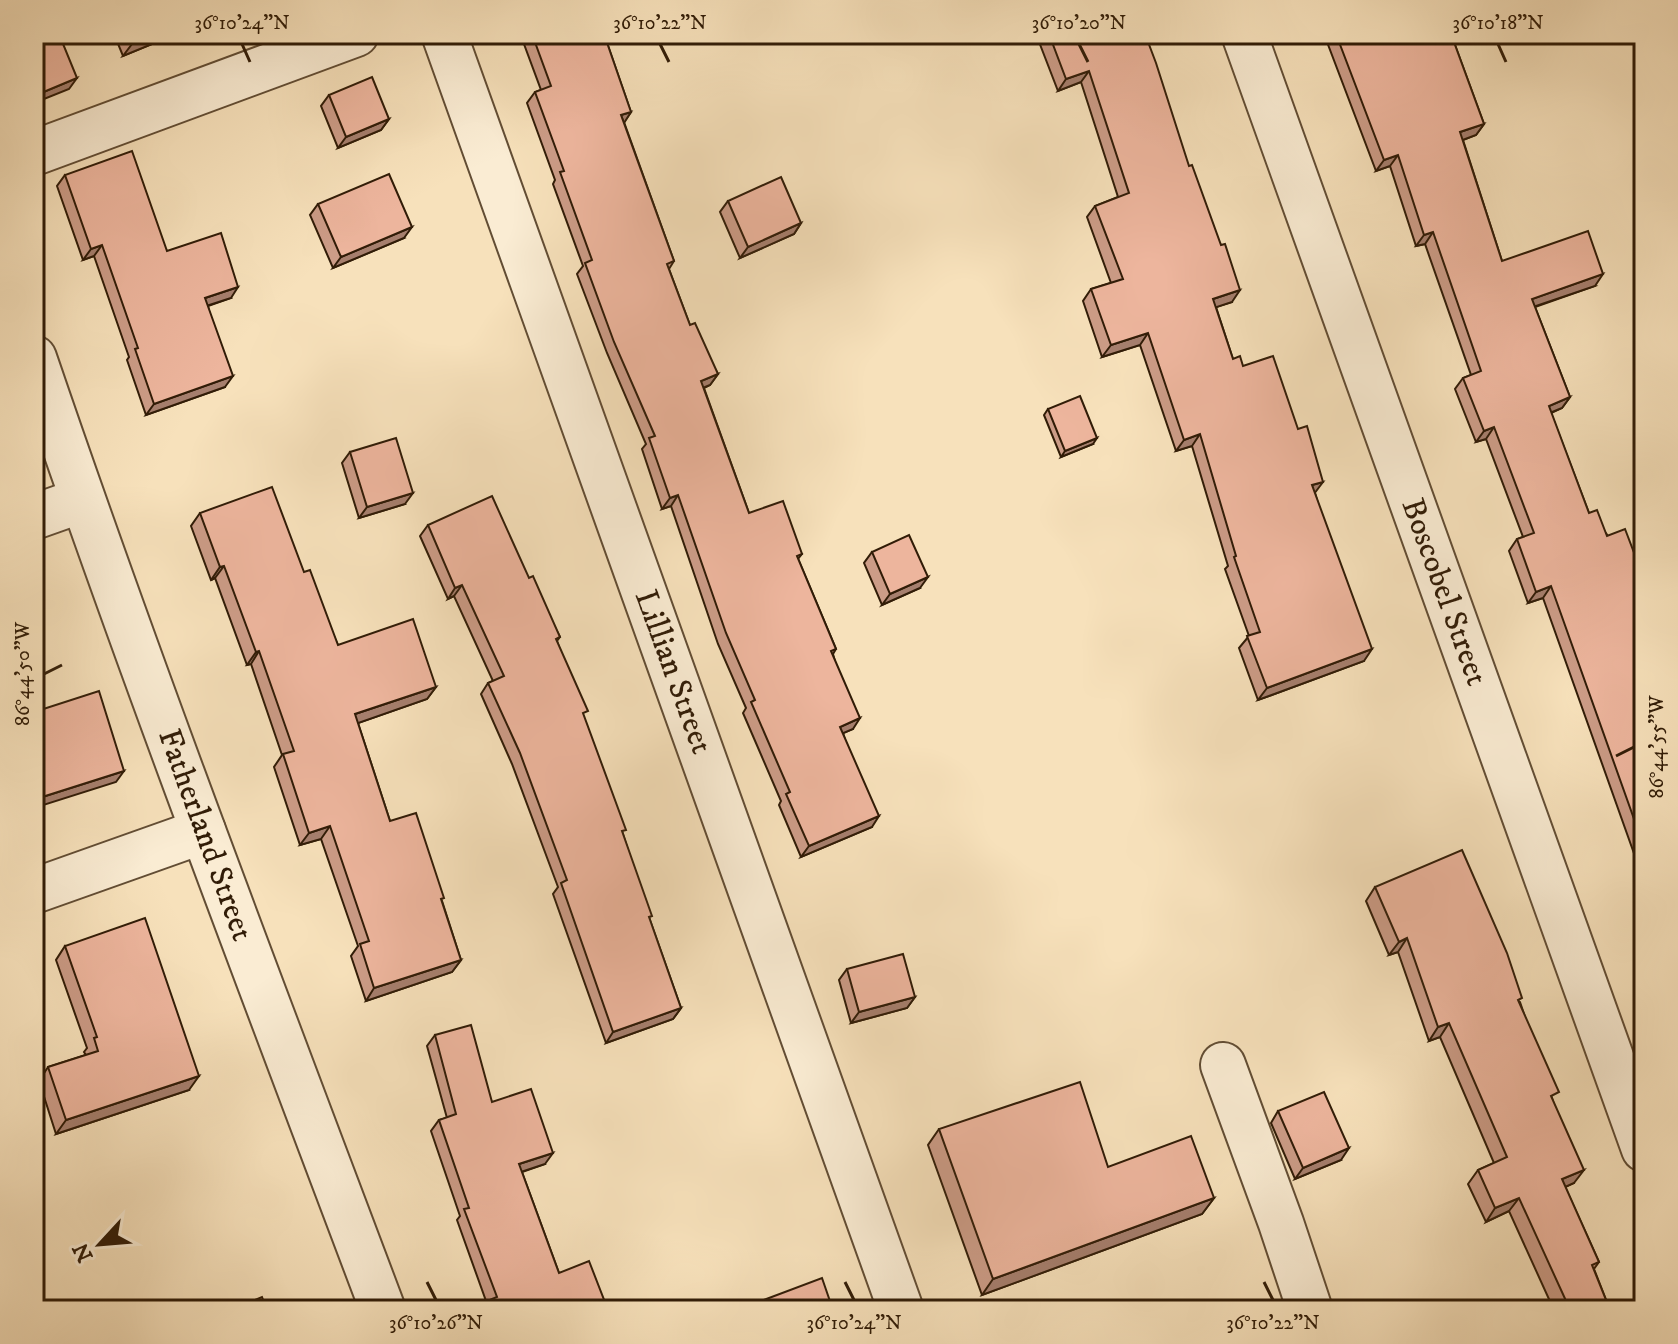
<svg xmlns="http://www.w3.org/2000/svg" width="1678" height="1344" viewBox="0 0 1678 1344" font-family="'IM FELL DW Pica',serif">
	<style>
		.lines { fill: none; stroke-linecap: round; stroke-linejoin: round }
		.minor-casing { stroke: #624d34; stroke-width: 48 }
		.minor { stroke: #faecd3; stroke-width: 44 }
		.wall { fill: #cc9c87; stroke: #311c07; stroke-width: 2 }
		.shaded-wall { fill: #a67f6e; stroke: #311c07; stroke-width: 2 }
		.building { fill: #edb59d; stroke: #311c07; stroke-width: 2 }
		.ticks { fill: none; stroke: #311c07; stroke-width: 3 }
		.labels { text-anchor: middle; dominant-baseline: central; stroke-width: 7; stroke-linejoin: round; paint-order: stroke }
		.street-label { font-size: 32px; fill: #311c07; stroke: #faecd3 }
		.neatline { fill: none; stroke: #311c07; stroke-width: 3 }
		.ticks-label { font-size: 20px; text-anchor: middle; fill: #311c07 }
	</style>
	<rect width="100%" height="100%" fill="#f7e1bb"/>
	<filter id="stains"><feTurbulence type="fractalNoise" baseFrequency=".0025" numOctaves="4"/><feColorMatrix values="0 0 0 0 .2 0 0 0 0 .09 0 0 0 0 .02 0 0 0 .5 -.17"/></filter>
	<radialGradient id="worn" r=".72"><stop offset=".6" stop-color="#630" stop-opacity="0"/><stop offset="1" stop-color="#630" stop-opacity=".3"/></radialGradient>
	<g class="lines">
		<defs>
			<g id="minor">
				<path d="M444,34L901,1310"/>
				<path d="M1244,34L1644,1149"/>
				<path d="M34,153L356,34"/>
				<path d="M34,358C143,678 264,994 383,1310"/>
				<path d="M34,517L82,500"/>
				<path d="M34,891L203,831"/>
				<path d="M1223,1065L1281,1223L1310,1310"/>
			</g>
		</defs>
		<use href="#minor" class="minor-casing"/>
		<use href="#minor" class="minor"/>
	</g>
	<g class="wall">
		<path d="M114,34H172L159,39L157,42L123,56Z"/>
		<path d="M523,34H604L631,112L624,122L674,261L669,269L690,325L718,374L710,385L704,388L749,513L802,554L798,559L836,649L833,654L853,729L843,733L872,827L801,857L779,805L781,801L743,713L746,708L718,644L671,506L662,509L642,449L646,444L607,353L577,274L583,266L553,184L555,180L527,103L535,92L541,90L521,36Z"/>
		<path d="M1036,34H1145L1232,302L1216,307L1233,359L1243,366L1315,493L1364,661L1258,700L1239,648L1249,636L1225,569L1228,566L1192,446L1176,451L1140,345L1102,357L1083,301L1091,289L1111,283L1087,217L1095,206L1118,197L1081,82L1058,91Z"/>
		<path d="M1324,34H1451L1484,124L1476,135L1463,140L1502,261L1595,286L1535,307L1570,397L1562,408L1551,413L1589,513L1644,579V856L1636,859L1543,598L1528,603L1509,551L1517,539L1523,537L1486,439L1476,442L1455,389L1463,378L1471,375L1425,244L1416,246L1390,166L1376,171Z"/>
		<path d="M329,95L389,119L381,130L338,148L321,106Z"/>
		<path d="M65,175L231,298L208,306L225,387L146,415L127,360L129,357L94,256L83,260L57,186Z"/>
		<path d="M728,201L801,223L794,234L740,258L720,212Z"/>
		<path d="M318,204L404,238L333,268L310,215Z"/>
		<path d="M1048,409L1093,444L1061,457L1044,415Z"/>
		<path d="M350,452L405,504L359,518L342,463Z"/>
		<path d="M200,513L304,572L338,645L436,687L427,699L358,723L390,821L442,901L461,960L452,972L366,1001L351,956L358,946L321,839L300,845L274,767L282,755L251,664L247,665L215,578L211,580L191,526Z"/>
		<path d="M428,525L529,578L560,637L557,641L623,834L650,920L681,1008L673,1019L606,1043L553,894L558,887L512,764L481,694L488,683L493,681L454,596L448,599L420,536Z"/>
		<path d="M872,552L920,588L882,605L864,563Z"/>
		<path d="M1375,887L1520,1002L1553,1101L1574,1183L1565,1187L1599,1262L1594,1269L1610,1310L1553,1308L1509,1211L1486,1222L1468,1184L1478,1170L1494,1163L1440,1037L1429,1041L1398,952L1389,955L1366,901Z"/>
		<path d="M65,946L189,1090L56,1134L39,1081L48,1067L86,1055L84,1052L87,1048L56,960Z"/>
		<path d="M847,969L915,997L907,1008L851,1023L839,980Z"/>
		<path d="M435,1035L545,1164L522,1172L559,1273L608,1310H472L475,1306L486,1301L457,1220L460,1216L431,1131L439,1120L447,1118L427,1046Z"/>
		<path d="M1278,1111L1341,1160L1295,1179L1271,1123Z"/>
		<path d="M939,1129L1108,1167L1214,1198L1202,1214L982,1295L928,1145Z"/>
	</g>
	<g class="shaded-wall">
		<path d="M155,34H172L159,39L157,42L123,56L132,44Z"/>
		<path d="M1089,71L1081,82L1058,91L1066,79Z"/>
		<path d="M77,78L69,89L34,103V96Z"/>
		<path d="M631,112L624,123L621,115Z"/>
		<path d="M389,119L381,130L338,148L346,137Z"/>
		<path d="M1484,124L1476,135L1452,144L1460,132Z"/>
		<path d="M1398,155L1390,166L1376,171L1384,160Z"/>
		<path d="M801,223L794,234L740,258L748,247Z"/>
		<path d="M412,227L404,238L333,268L341,257Z"/>
		<path d="M1433,232L1425,244L1416,246L1424,235Z"/>
		<path d="M102,245L94,256L83,260L91,249Z"/>
		<path d="M1603,274L1595,286L1524,310L1532,299Z"/>
		<path d="M238,287L231,298L197,309L205,298Z"/>
		<path d="M1240,290L1232,302L1205,311L1213,299Z"/>
		<path d="M1148,333L1140,345L1102,357L1111,345Z"/>
		<path d="M718,374L710,385L693,392L701,381Z"/>
		<path d="M233,376L225,387L146,415L154,404Z"/>
		<path d="M1570,397L1562,408L1540,417L1549,406Z"/>
		<path d="M1494,427L1486,439L1476,442L1484,431Z"/>
		<path d="M1200,434L1192,446L1176,451L1184,440Z"/>
		<path d="M1097,438L1093,444L1061,457L1065,451Z"/>
		<path d="M1323,482L1314,494L1312,485Z"/>
		<path d="M413,493L405,504L359,518L367,507Z"/>
		<path d="M678,495L671,506L662,509L670,498Z"/>
		<path d="M224,566L215,578L211,580L220,567Z"/>
		<path d="M928,577L920,588L882,605L890,594Z"/>
		<path d="M462,585L454,596L448,599L455,588Z"/>
		<path d="M1551,586L1543,598L1528,603L1536,592Z"/>
		<path d="M1372,649L1364,661L1258,700L1267,688Z"/>
		<path d="M259,651L251,664L247,665L256,652Z"/>
		<path d="M436,687L427,699L347,727L355,714Z"/>
		<path d="M860,718L853,729L832,738L840,727Z"/>
		<path d="M124,771L116,782L34,808V801L36,799Z"/>
		<path d="M879,816L872,827L801,857L809,846Z"/>
		<path d="M330,826L321,839L300,845L309,833Z"/>
		<path d="M1644,848V856L1636,859Z"/>
		<path d="M1407,938L1398,952L1389,955L1399,942Z"/>
		<path d="M461,960L452,972L366,1001L374,988Z"/>
		<path d="M915,997L907,1008L851,1023L859,1012Z"/>
		<path d="M681,1008L673,1019L606,1043L613,1032Z"/>
		<path d="M1449,1023L1440,1037L1429,1041L1438,1027Z"/>
		<path d="M199,1076L189,1090L56,1134L66,1120Z"/>
		<path d="M1349,1148L1341,1160L1295,1179L1303,1168Z"/>
		<path d="M553,1153L545,1164L512,1175L519,1164Z"/>
		<path d="M1584,1170L1574,1183L1552,1193L1562,1179Z"/>
		<path d="M1214,1198L1202,1214L982,1295L993,1279Z"/>
		<path d="M1519,1198L1509,1211L1486,1222L1495,1208Z"/>
	</g>
	<g class="building">
		<path d="M34,34H59L77,78L34,96Z"/>
		<path d="M128,34H155L132,44Z"/>
		<path d="M532,34H604L631,112L621,115L674,261L667,264L690,325L695,323L718,374L701,381L749,513L783,501L802,554L797,556L836,649L831,651L860,718L840,727L879,816L809,846L786,794L790,792L751,702L755,700L726,633L678,495L670,498L649,438L655,436L614,342L585,263L592,260L560,172L564,171L535,92L551,86Z"/>
		<path d="M1049,34H1145L1156,63L1189,166L1192,165L1221,245L1225,244L1240,290L1213,299L1233,359L1240,356L1243,366L1273,356L1298,429L1307,426L1323,482L1312,485L1372,649L1267,688L1247,636L1260,632L1234,557L1236,556L1200,434L1184,440L1148,333L1111,345L1091,289L1123,279L1095,206L1129,193L1089,71L1066,79Z"/>
		<path d="M1336,34H1451L1484,124L1460,132L1502,261L1588,231L1603,274L1532,299L1570,397L1549,406L1589,513L1597,510L1607,536L1625,529L1644,579V847L1551,586L1536,592L1517,539L1534,533L1494,427L1484,431L1463,378L1481,371L1433,232L1424,235L1398,155L1384,160Z"/>
		<path d="M372,77L389,119L346,137L329,95Z"/>
		<path d="M132,151L167,251L221,233L238,287L205,298L233,376L154,404L135,349L138,348L102,245L91,249L65,175Z"/>
		<path d="M389,174L412,227L341,257L318,204Z"/>
		<path d="M781,177L801,223L748,247L728,201Z"/>
		<path d="M1080,396L1097,438L1065,451L1048,409Z"/>
		<path d="M396,438L413,493L367,507L350,452Z"/>
		<path d="M272,487L304,572L310,570L338,645L413,619L436,687L355,714L390,821L416,813L444,898L441,899L461,960L374,988L360,944L369,941L330,826L309,833L283,754L294,751L259,651L256,652L224,566L220,567L200,513Z"/>
		<path d="M492,496L529,578L533,576L560,637L556,639L588,711L583,713L626,830L622,831L652,916L649,917L681,1008L613,1032L561,883L567,880L520,753L488,683L504,676L462,585L455,588L428,525Z"/>
		<path d="M909,535L928,577L890,594L872,552Z"/>
		<path d="M99,691L124,771L36,799L37,802L34,803V712Z"/>
		<path d="M1462,850L1507,953L1522,998L1518,1000L1559,1092L1551,1096L1584,1170L1562,1179L1599,1262L1592,1265L1610,1310H1547L1567,1303L1519,1198L1495,1208L1478,1170L1507,1157L1449,1023L1438,1027L1407,938L1399,942L1375,887Z"/>
		<path d="M145,918L199,1076L66,1120L48,1067L98,1051L94,1038L97,1037L65,946Z"/>
		<path d="M903,954L915,997L859,1012L847,969Z"/>
		<path d="M471,1025L492,1102L531,1089L553,1153L519,1164L559,1273L589,1261L608,1310H477L475,1306L497,1297L464,1209L469,1208L439,1120L456,1114L435,1035Z"/>
		<path d="M1080,1082L1108,1167L1191,1136L1214,1198L993,1279L939,1129Z"/>
		<path d="M1324,1092L1349,1148L1303,1168L1278,1111Z"/>
		<path d="M822,1278L833,1310H737Z"/>
		<path d="M262,1297L267,1310H231Z"/>
	</g>
	<path class="ticks" d="M242,44L250,62M660,44L669,62M1079,44L1088,62M1498,44L1506,62M44,674L62,665M1616,756L1634,747M427,1282L436,1300M845,1282L854,1300M1264,1282L1273,1300"/>
	<g class="labels">
		<g class="street-label">
			<text transform="translate(1444 592) rotate(70)">Boscobel Street</text>
			<text transform="translate(673 672) rotate(70)">Lillian Street</text>
			<text transform="translate(205 835) rotate(70)">Fatherland Street</text>
		</g>
	</g>
	<rect width="1678" height="1344" fill="none" stroke="#f7e1bb" stroke-width="88"/>
	<g transform="translate(100 1244) rotate(244)" stroke="#faecd3" stroke-width="6" paint-order="stroke">
	<path d="M0-6L14 30L0 20L-14 30Z" fill="#311c07"/>
	<text y="-12" font-size="22" font-weight="bold" text-anchor="middle" fill="#311c07">N</text>
	</g>
	<rect x="44" y="44" width="1590" height="1256" class="neatline"/>
	<g class="ticks-label">
		<text x="242" y="29">36°10'24"N</text>
		<text x="660" y="29">36°10'22"N</text>
		<text x="1079" y="29">36°10'20"N</text>
		<text x="1498" y="29">36°10'18"N</text>
		<text transform="translate(22 674) rotate(-90)" y="7">86°44'50"W</text>
		<text transform="translate(1656 747) rotate(-90)" y="7">86°44'55"W</text>
		<text x="436" y="1329">36°10'26"N</text>
		<text x="854" y="1329">36°10'24"N</text>
		<text x="1273" y="1329">36°10'22"N</text>
	</g>
	<rect width="100%" height="100%" filter="url(#stains)"/>
	<rect width="100%" height="100%" fill="url(#worn)"/>
</svg>
